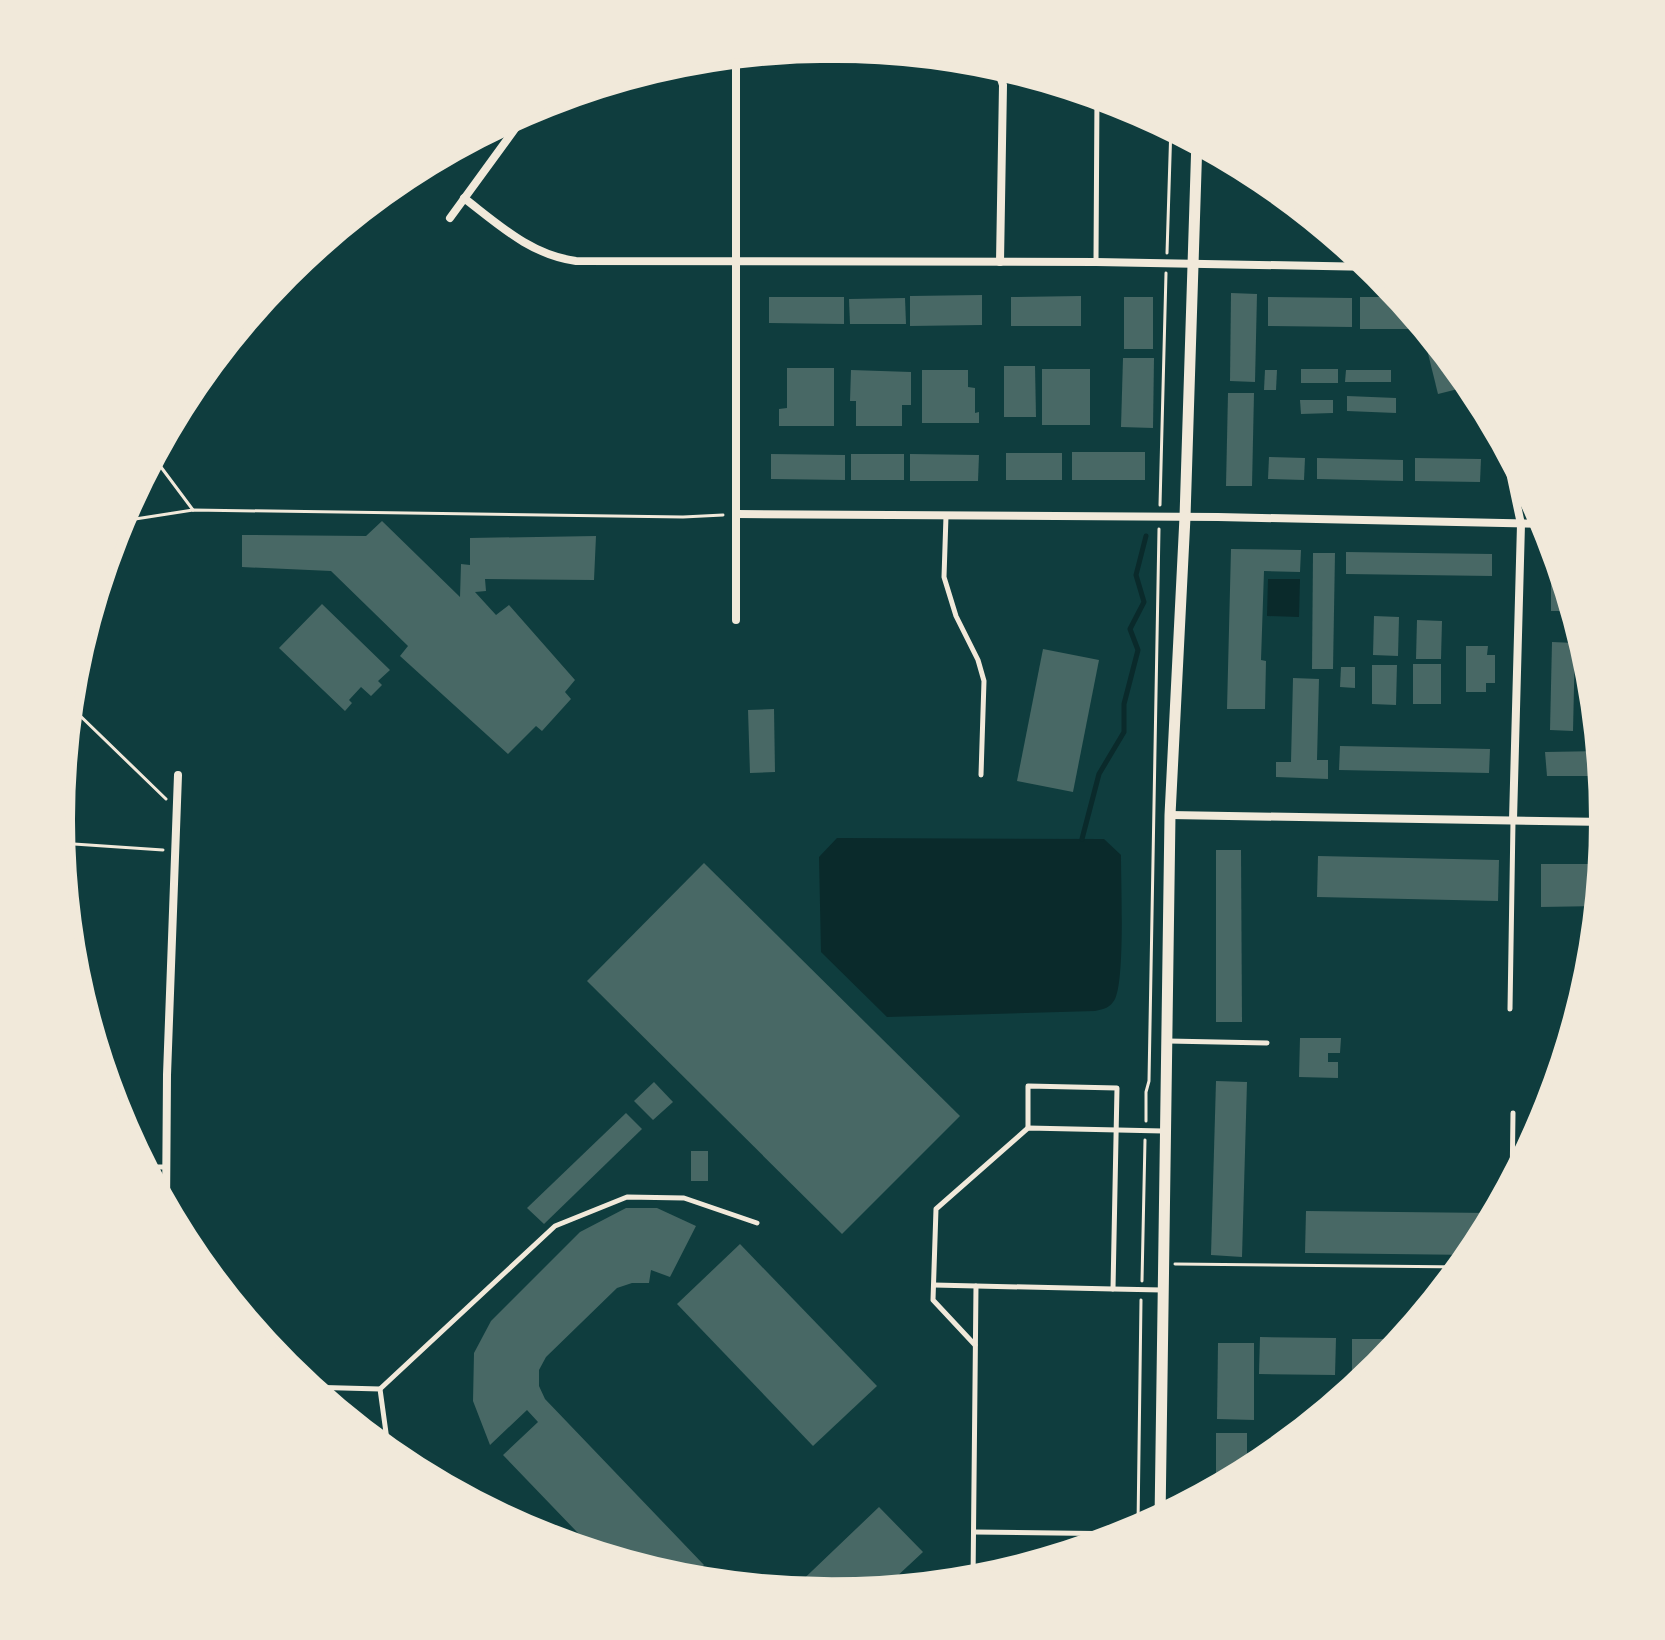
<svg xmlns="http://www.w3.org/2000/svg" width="1665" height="1640" viewBox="0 0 1665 1640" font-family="Lato,sans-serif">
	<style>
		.water { fill: #0a2a2b }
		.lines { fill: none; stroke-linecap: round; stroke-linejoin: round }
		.stream { stroke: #0a2a2b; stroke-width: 5 }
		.building { fill: #486865 }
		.path { stroke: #f1e9da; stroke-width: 3 }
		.service { stroke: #f1e9da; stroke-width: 5 }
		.minor { stroke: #f1e9da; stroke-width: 8 }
		.tertiary { stroke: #f1e9da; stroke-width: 11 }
		.rim { fill: none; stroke: #f1e9da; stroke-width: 10 }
	</style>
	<rect width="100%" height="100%" fill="#0f3d3e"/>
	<g class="water">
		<path d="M1268,579H1300L1299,617L1267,616Z"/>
		<path d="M837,838L1104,839L1121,855C1121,883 1125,979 1115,999C1110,1008 1104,1009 1095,1011L887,1017L821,952L819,857Z"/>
	</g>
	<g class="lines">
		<path class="stream" d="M1082,839L1099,774L1124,732V704L1138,650L1130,629L1144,602L1136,575L1146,536"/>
	</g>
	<g class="building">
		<path d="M1231,293L1257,294L1255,382L1230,381Z"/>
		<path d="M982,295V325L910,326V296Z"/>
		<path d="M1081,296V326H1011V297Z"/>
		<path d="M769,297H844V324L769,323Z"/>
		<rect x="1124" y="297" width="29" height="52"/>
		<path d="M1268,297L1352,298V327L1268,326Z"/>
		<path d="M1360,297H1402L1408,304V329H1360Z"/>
		<path d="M905,298L906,324H850L849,299Z"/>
		<path d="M1419,317L1450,355L1458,389L1438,394Z"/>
		<path d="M1123,358H1154L1153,428L1121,427Z"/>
		<path d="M1004,366H1035L1036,417H1004Z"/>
		<path d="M787,368H834V426H779V409L787,408Z"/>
		<rect x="1042" y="369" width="48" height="56"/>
		<rect x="1301" y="369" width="37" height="14"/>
		<path d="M851,370L911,372V405H902V426H856V401H850Z"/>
		<path d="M922,370H968V387L975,388V413L979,412V423H922Z"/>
		<path d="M1265,370H1277L1276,390H1264Z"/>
		<path d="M1346,370H1391V382H1345Z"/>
		<path d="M1228,393H1254L1252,486H1226Z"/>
		<path d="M1347,396L1396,398V413L1347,411Z"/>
		<path d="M1300,400H1333V413L1301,414Z"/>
		<rect x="1072" y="452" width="73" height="28"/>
		<rect x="1006" y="453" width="56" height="27"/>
		<path d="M771,454L845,455V480L771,479Z"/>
		<rect x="851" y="454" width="53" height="26"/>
		<path d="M910,454L979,455L978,481H910Z"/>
		<path d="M1269,457L1305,458L1304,480L1268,479Z"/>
		<path d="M1317,458L1403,460V481L1317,479Z"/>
		<path d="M1415,458L1481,459L1480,482L1415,481Z"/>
		<path d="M382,521L460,597L461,564L470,565V538L596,536L594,580L485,579L486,591L475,592L496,615L509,605L575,680L565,692L571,699L542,731L536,726L508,754L400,656L408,646L331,571L242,567V535L366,536Z"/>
		<path d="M1231,549L1301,550L1300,572L1264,571L1261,660L1266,661L1265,709H1227Z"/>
		<path d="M1346,552L1492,554V576L1346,574Z"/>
		<path d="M1313,553H1335L1333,669H1312Z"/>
		<path d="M1551,581H1567L1576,611H1551Z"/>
		<path d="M322,604L390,670L378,681L382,685L371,696L361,687L349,700L352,703L345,711L279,648Z"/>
		<path d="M1374,616L1399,617L1398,656L1373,655Z"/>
		<path d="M1417,620L1442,621L1441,659H1416Z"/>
		<path d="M1552,642L1575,643L1573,731L1550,730Z"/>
		<path d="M1466,646H1488L1487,655H1495V683H1486V692H1466Z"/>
		<path d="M1043,649L1099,660L1073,792L1017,781Z"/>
		<rect x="1413" y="664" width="28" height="40"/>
		<path d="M1372,665H1397L1396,705L1372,704Z"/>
		<path d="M1341,667H1355V688L1340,687Z"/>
		<path d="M1293,678L1319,679L1317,760H1328V779L1276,777V762H1291Z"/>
		<path d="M774,709L775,772L750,773L748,710Z"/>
		<path d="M1340,746L1490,749L1489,773L1339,770Z"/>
		<path d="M1602,751L1604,776H1547L1545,752Z"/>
		<path d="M1216,850H1241L1242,1022H1216Z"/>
		<path d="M1318,856L1499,860L1498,901L1317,897Z"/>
		<path d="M704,863L960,1116L842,1234L587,981Z"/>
		<path d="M1541,864H1604L1600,906L1541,907Z"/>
		<path d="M1300,1038H1341L1340,1053H1328V1062H1338V1078L1299,1077Z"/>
		<path d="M1216,1081L1247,1082L1242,1257L1211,1255Z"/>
		<path d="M654,1082L673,1102L653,1120L634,1101Z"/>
		<path d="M626,1113L642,1129L544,1224L527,1208Z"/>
		<rect x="691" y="1151" width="17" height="30"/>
		<path d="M626,1208H657L696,1226L670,1277L651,1270L649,1283H632L617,1288L546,1357L539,1370V1386L545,1399L704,1565L687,1582L601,1557L503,1455L538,1422L527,1410L490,1445L473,1401L474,1353L491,1321L580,1232Z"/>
		<path d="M1306,1211L1491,1213V1226L1475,1255L1305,1253Z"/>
		<path d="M740,1244L877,1386L813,1446L677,1304Z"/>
		<path d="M1260,1337L1336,1338L1335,1375L1259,1374Z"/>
		<path d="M1352,1339H1405L1381,1369L1369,1379H1352Z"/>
		<path d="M1218,1343H1254V1420L1217,1419Z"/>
		<path d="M1216,1433H1247V1474L1216,1491Z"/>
		<path d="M879,1507L923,1552L894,1579L904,1589L832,1596L790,1592Z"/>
	</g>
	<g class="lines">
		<g class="path">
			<path d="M1167,253L1171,125"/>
			<path d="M171,420L198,376"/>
			<path d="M152,455L193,510"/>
			<path d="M1160,505L1166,273"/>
			<path d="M116,522L193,510L683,517L723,515"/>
			<path d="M68,704L166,799"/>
			<path d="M59,843L163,850"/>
			<path d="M1146,1121V1092L1149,1081L1159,529"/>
			<path d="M1175,1264L1465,1267"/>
			<path d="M1142,1281L1145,1140"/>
			<path d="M1138,1525L1141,1300"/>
		</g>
		<g class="service">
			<path d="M1096,261L1097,93"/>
			<path d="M946,516L944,577L956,616L978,660L984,681L981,775"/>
			<path d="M1510,1009L1513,821"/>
			<path d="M1168,1041L1267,1043"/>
			<path d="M142,1167H165"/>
			<path d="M1512,1187L1513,1113"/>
			<path d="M934,1285L1113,1289L1117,1088L1028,1086V1128"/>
			<path d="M1113,1289L1162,1290"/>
			<path d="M975,1345L933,1300L936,1209L1028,1128L1163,1131"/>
			<path d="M306,1387L380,1389L387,1440L396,1461"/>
			<path d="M380,1389L555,1226L627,1197L684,1198L757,1223"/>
			<path d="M974,1532L1134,1534"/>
			<path d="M1109,1543V1534"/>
			<path d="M973,1582L976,1286"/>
		</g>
		<g class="minor">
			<path d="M692,58L983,60C995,66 999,72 1003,85L1000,262"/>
			<path d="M464,198C499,225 531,255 576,261L1096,262L1376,267"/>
			<path d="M450,218L533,104"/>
			<path d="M1502,435L1521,524L1513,820"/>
			<path d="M737,514L1218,517L1550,524"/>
			<path d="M736,620V53"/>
			<path d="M1170,815L1608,822"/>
			<path d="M166,1210L167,1075L178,775"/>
		</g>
		<path class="tertiary" d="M1160,1520L1170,815L1185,517L1197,139"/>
	</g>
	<path d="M0 0H1665V1640H0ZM70 820a762 762 0 1 1 1524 0a762 762 0 1 1-1524 0Z" fill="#f1e9da" fill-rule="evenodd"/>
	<path class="rim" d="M70 820a762 762 0 1 1 1524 0a762 762 0 1 1-1524 0Z"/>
</svg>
